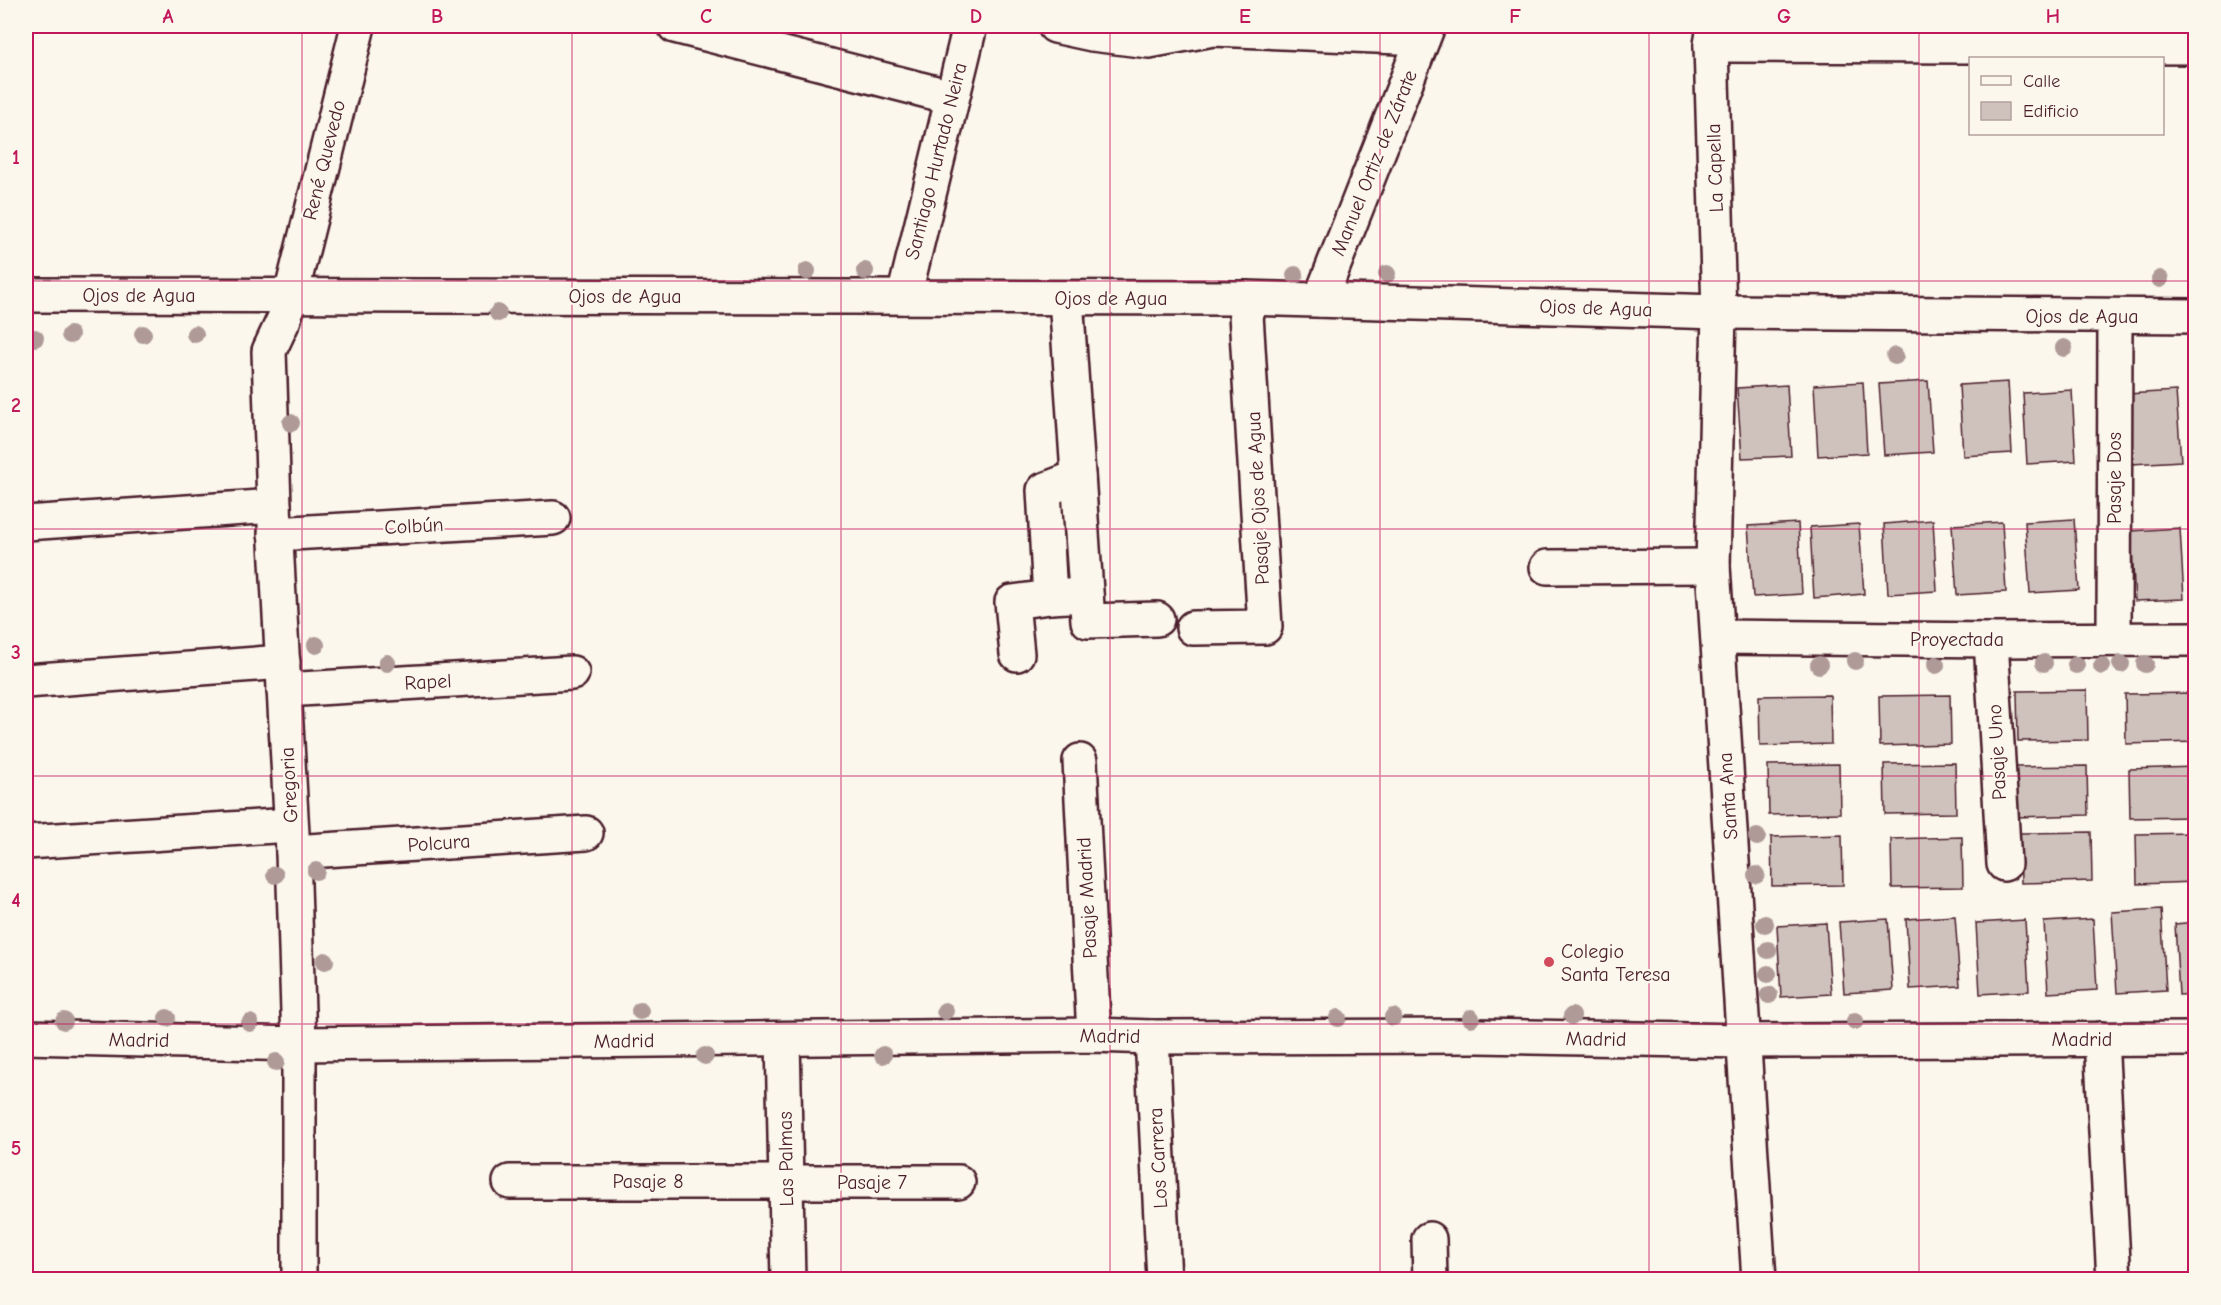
<svg xmlns="http://www.w3.org/2000/svg" width="2221" height="1305" viewBox="0 0 2221 1305" font-family="'Comic Neue',sans-serif">
	<style>
		.building { fill: #cfc2bc; stroke: #4a1f2b; stroke-width: 1.5 }
		.lines { fill: none; stroke-linecap: round; stroke-linejoin: round }
		.minor-casing { stroke: #4a1f2b; stroke-width: 38 }
		.minor { stroke: #fbf7ec; stroke-width: 33 }
		.tree { fill: #af9a98 }
		.grid { fill: none; stroke: #c2185b; stroke-width: 1.5; stroke-opacity: 0.55 }
		.poi-dot { fill: #d1495b; stroke: #fbf7ec; stroke-width: 2 }
		.labels { text-anchor: middle; dominant-baseline: central; stroke-width: 4.5; stroke-linejoin: round; paint-order: stroke }
		.street-label { font-size: 20px; fill: #4a1f2b; stroke: #fbf7ec }
		.poi-label { font-size: 20px; fill: #4a1f2b; stroke: #fbf7ec; text-anchor: start }
		.neatline { fill: none; stroke: #c2185b; stroke-width: 2 }
		.grid-label { font-size: 20px; text-anchor: middle; font-weight: bold; fill: #c2185b }
	</style>
	<rect width="100%" height="100%" fill="#fbf7ec"/>
	<filter id="ink" filterUnits="userSpaceOnUse"><feTurbulence type="fractalNoise" baseFrequency=".0167" numOctaves="2"/><feDisplacementMap in="SourceGraphic" scale="12" xChannelSelector="R" yChannelSelector="G"/><feConvolveMatrix kernelMatrix="1 2 1 2 8 2 1 2 1" color-interpolation-filters="sRGB"/></filter>
	<g filter="url(#ink)">
		<g class="building">
			<path d="M1928,381L1933,452L1884,455L1879,384Z"/>
			<path d="M1863,382L1867,453L1818,456L1814,385Z"/>
			<path d="M2008,382L2012,453L1963,456L1959,385Z"/>
			<path d="M1787,385L1791,456L1742,458L1737,388Z"/>
			<path d="M2072,390L2076,461L2027,464L2023,393Z"/>
			<path d="M2176,391L2181,461L2132,464L2127,394Z"/>
			<path d="M2074,519L2079,590L2030,593L2025,522Z"/>
			<path d="M1933,520L1937,591L1888,594L1884,524Z"/>
			<path d="M2002,522L2006,592L1957,595L1952,525Z"/>
			<path d="M1798,523L1802,594L1753,597L1748,526Z"/>
			<path d="M1859,524L1864,594L1814,598L1810,527Z"/>
			<path d="M2180,528L2184,599L2135,601L2131,531Z"/>
			<path d="M2087,690L2088,740L2018,741L2017,691Z"/>
			<path d="M2196,693V742L2126,744L2125,694Z"/>
			<path d="M1830,695L1831,744L1760,746L1759,696Z"/>
			<path d="M1950,695L1951,744L1880,746L1879,696Z"/>
			<path d="M1955,763L1956,813L1885,814L1884,764Z"/>
			<path d="M1839,764L1840,813L1769,815L1768,765Z"/>
			<path d="M2087,766L2088,815L2017,817L2016,767Z"/>
			<path d="M2196,767V817L2130,818L2129,769Z"/>
			<path d="M2091,832L2092,881L2021,883L2020,833Z"/>
			<path d="M2196,833V882L2137,884L2136,834Z"/>
			<path d="M1842,835L1843,885L1772,886L1771,837Z"/>
			<path d="M1962,837L1963,887L1892,888L1891,839Z"/>
			<path d="M2161,909L2166,990L2117,993L2112,912Z"/>
			<path d="M1955,916L1960,986L1910,989L1906,919Z"/>
			<path d="M1888,919L1893,990L1844,993L1839,922Z"/>
			<path d="M2093,919L2097,990L2048,993L2044,922Z"/>
			<path d="M2025,920L2029,991L1980,994L1976,923Z"/>
			<path d="M2196,922V994L2179,995L2175,924Z"/>
			<path d="M1826,923L1831,994L1781,997L1777,926Z"/>
		</g>
		<g class="lines">
			<defs>
				<g id="minor">
					<path d="M675,26L951,97"/>
					<path d="M1055,26L1092,34L1149,41L1213,29L1423,38"/>
					<path d="M1714,26L1711,45L1719,312L1713,566L1759,1280"/>
					<path d="M1711,45L2196,47"/>
					<path d="M26,295L1245,298L1719,312L2196,316"/>
					<path d="M904,297L970,26"/>
					<path d="M1066,298L1088,621L1157,619"/>
					<path d="M1320,300L1428,26"/>
					<path d="M1078,477L1044,490L1050,597L1086,595"/>
					<path d="M26,523L274,506"/>
					<path d="M275,534L553,518"/>
					<path d="M1547,567L1713,566"/>
					<path d="M1193,628L1265,627L1245,298"/>
					<path d="M1718,637L1991,640L2196,639"/>
					<path d="M2114,639L2115,317"/>
					<path d="M1991,640L2004,864"/>
					<path d="M1017,654L1012,602L1050,597"/>
					<path d="M26,681L283,662"/>
					<path d="M284,690L572,673"/>
					<path d="M1080,761L1094,1035"/>
					<path d="M26,842L291,825"/>
					<path d="M293,852L586,833"/>
					<path d="M26,1037L299,1044L1094,1035L1152,1037L1477,1036L1744,1041L2196,1039"/>
					<path d="M1152,1037L1164,1280"/>
					<path d="M783,1039L788,1280"/>
					<path d="M2101,1039L2114,1280"/>
					<path d="M510,1182H958"/>
					<path d="M1429,1239L1430,1280"/>
					<path d="M299,1280V1044L293,852L274,506L269,351L284,319L291,295L358,26"/>
				</g>
			</defs>
			<use href="#minor" class="minor-casing"/>
			<use href="#minor" class="minor"/>
		</g>
		<g class="tree">
			<circle cx="807" cy="271" r="9"/>
			<circle cx="865" cy="271" r="9"/>
			<circle cx="1387" cy="274" r="9"/>
			<circle cx="1295" cy="275" r="9"/>
			<circle cx="2160" cy="279" r="9"/>
			<circle cx="498" cy="313" r="9"/>
			<circle cx="143" cy="334" r="9"/>
			<circle cx="195" cy="334" r="9"/>
			<circle cx="70" cy="335" r="9"/>
			<circle cx="35" cy="338" r="9"/>
			<circle cx="2064" cy="348" r="9"/>
			<circle cx="1895" cy="356" r="9"/>
			<circle cx="291" cy="423" r="9"/>
			<circle cx="316" cy="645" r="9"/>
			<circle cx="1855" cy="661" r="9"/>
			<circle cx="387" cy="663" r="9"/>
			<circle cx="2044" cy="663" r="9"/>
			<circle cx="2121" cy="664" r="9"/>
			<circle cx="2145" cy="664" r="9"/>
			<circle cx="1819" cy="665" r="9"/>
			<circle cx="1936" cy="665" r="9"/>
			<circle cx="2076" cy="665" r="9"/>
			<circle cx="2102" cy="666" r="9"/>
			<circle cx="1757" cy="837" r="9"/>
			<circle cx="316" cy="871" r="9"/>
			<circle cx="275" cy="875" r="9"/>
			<circle cx="1756" cy="875" r="9"/>
			<circle cx="1765" cy="924" r="9"/>
			<circle cx="1768" cy="950" r="9"/>
			<circle cx="325" cy="961" r="9"/>
			<circle cx="1768" cy="974" r="9"/>
			<circle cx="1769" cy="995" r="9"/>
			<circle cx="640" cy="1011" r="9"/>
			<circle cx="945" cy="1011" r="9"/>
			<circle cx="1572" cy="1016" r="9"/>
			<circle cx="1393" cy="1017" r="9"/>
			<circle cx="167" cy="1018" r="9"/>
			<circle cx="1338" cy="1018" r="9"/>
			<circle cx="1471" cy="1018" r="9"/>
			<circle cx="64" cy="1021" r="9"/>
			<circle cx="1855" cy="1021" r="9"/>
			<circle cx="250" cy="1023" r="9"/>
			<circle cx="883" cy="1055" r="9"/>
			<circle cx="705" cy="1056" r="9"/>
			<circle cx="276" cy="1062" r="9"/>
		</g>
	</g>
	<path class="grid" d="M302,26V1280M572,26V1280M841,26V1280M1110,26V1280M1380,26V1280M1649,26V1280M1919,26V1280M26,281H2196M26,529H2196M26,776H2196M26,1024H2196"/>
	<circle class="poi-dot" cx="1549" cy="962" r="6"/>
	<g class="labels">
		<g class="street-label">
			<text transform="translate(324 160) rotate(-76)">René Quevedo</text>
			<text transform="translate(936 161) rotate(-76)">Santiago Hurtado Neira</text>
			<text transform="translate(1374 163) rotate(-68)">Manuel Ortiz de Zárate</text>
			<text transform="translate(1715 168) rotate(-92)">La Capella</text>
			<text x="139" y="295">Ojos de Agua</text>
			<text x="625" y="296">Ojos de Agua</text>
			<text x="1111" y="298">Ojos de Agua</text>
			<text transform="translate(1596 308) rotate(2)">Ojos de Agua</text>
			<text x="2082" y="316">Ojos de Agua</text>
			<text transform="translate(2114 478) rotate(-90)">Pasaje Dos</text>
			<text transform="translate(1258 498) rotate(-93)">Pasaje Ojos de Agua</text>
			<text transform="translate(414 526) rotate(-3)">Colbún</text>
			<text x="1957" y="639">Proyectada</text>
			<text transform="translate(428 682) rotate(-3)">Rapel</text>
			<text transform="translate(1997 752) rotate(-93)">Pasaje Uno</text>
			<text transform="translate(289 785) rotate(-93)">Gregoria</text>
			<text transform="translate(1728 796) rotate(-94)">Santa Ana</text>
			<text transform="translate(439 843) rotate(-4)">Polcura</text>
			<text transform="translate(1087 898) rotate(-93)">Pasaje Madrid</text>
			<text transform="translate(1110 1036) rotate(1)">Madrid</text>
			<text transform="translate(1596 1039) rotate(1)">Madrid</text>
			<text x="2082" y="1039">Madrid</text>
			<text transform="translate(139 1040) rotate(1)">Madrid</text>
			<text transform="translate(624 1041) rotate(-1)">Madrid</text>
			<text transform="translate(1158 1158) rotate(-93)">Los Carrera</text>
			<text transform="translate(786 1159) rotate(-91)">Las Palmas</text>
			<text x="648" y="1181">Pasaje 8</text>
			<text x="872" y="1182">Pasaje 7</text>
		</g>
		<g class="poi-label">
			<text x="1561" y="951">Colegio<tspan x="1561" dy="23">Santa Teresa</tspan></text>
		</g>
	</g>
	<rect width="2221" height="1305" fill="none" stroke="#fbf7ec" stroke-width="66"/>
	<rect x="1969" y="57" width="195" height="78" fill="#fbf7ec" stroke="#b4a19f" stroke-width="1.5"/>
	<rect x="1981" y="76" width="30" height="9" fill="#fbf7ec" stroke="#b4a19f" stroke-width="1.5"/>
	<text x="2023" y="87" font-size="18" fill="#4a1f2b">Calle</text>
	<rect x="1981" y="102" width="30" height="18" fill="#cfc2bc" stroke="#b4a19f" stroke-width="1.5"/>
	<text x="2023" y="117" font-size="18" fill="#4a1f2b">Edificio</text>
	<rect x="33" y="33" width="2155" height="1239" class="neatline"/>
	<g class="grid-label">
		<text x="168" y="23">A</text>
		<text x="437" y="23">B</text>
		<text x="706" y="23">C</text>
		<text x="976" y="23">D</text>
		<text x="1245" y="23">E</text>
		<text x="1515" y="23">F</text>
		<text x="1784" y="23">G</text>
		<text x="2053" y="23">H</text>
		<text x="16" y="164">1</text>
		<text x="16" y="412">2</text>
		<text x="16" y="659">3</text>
		<text x="16" y="907">4</text>
		<text x="16" y="1155">5</text>
	</g>
</svg>
